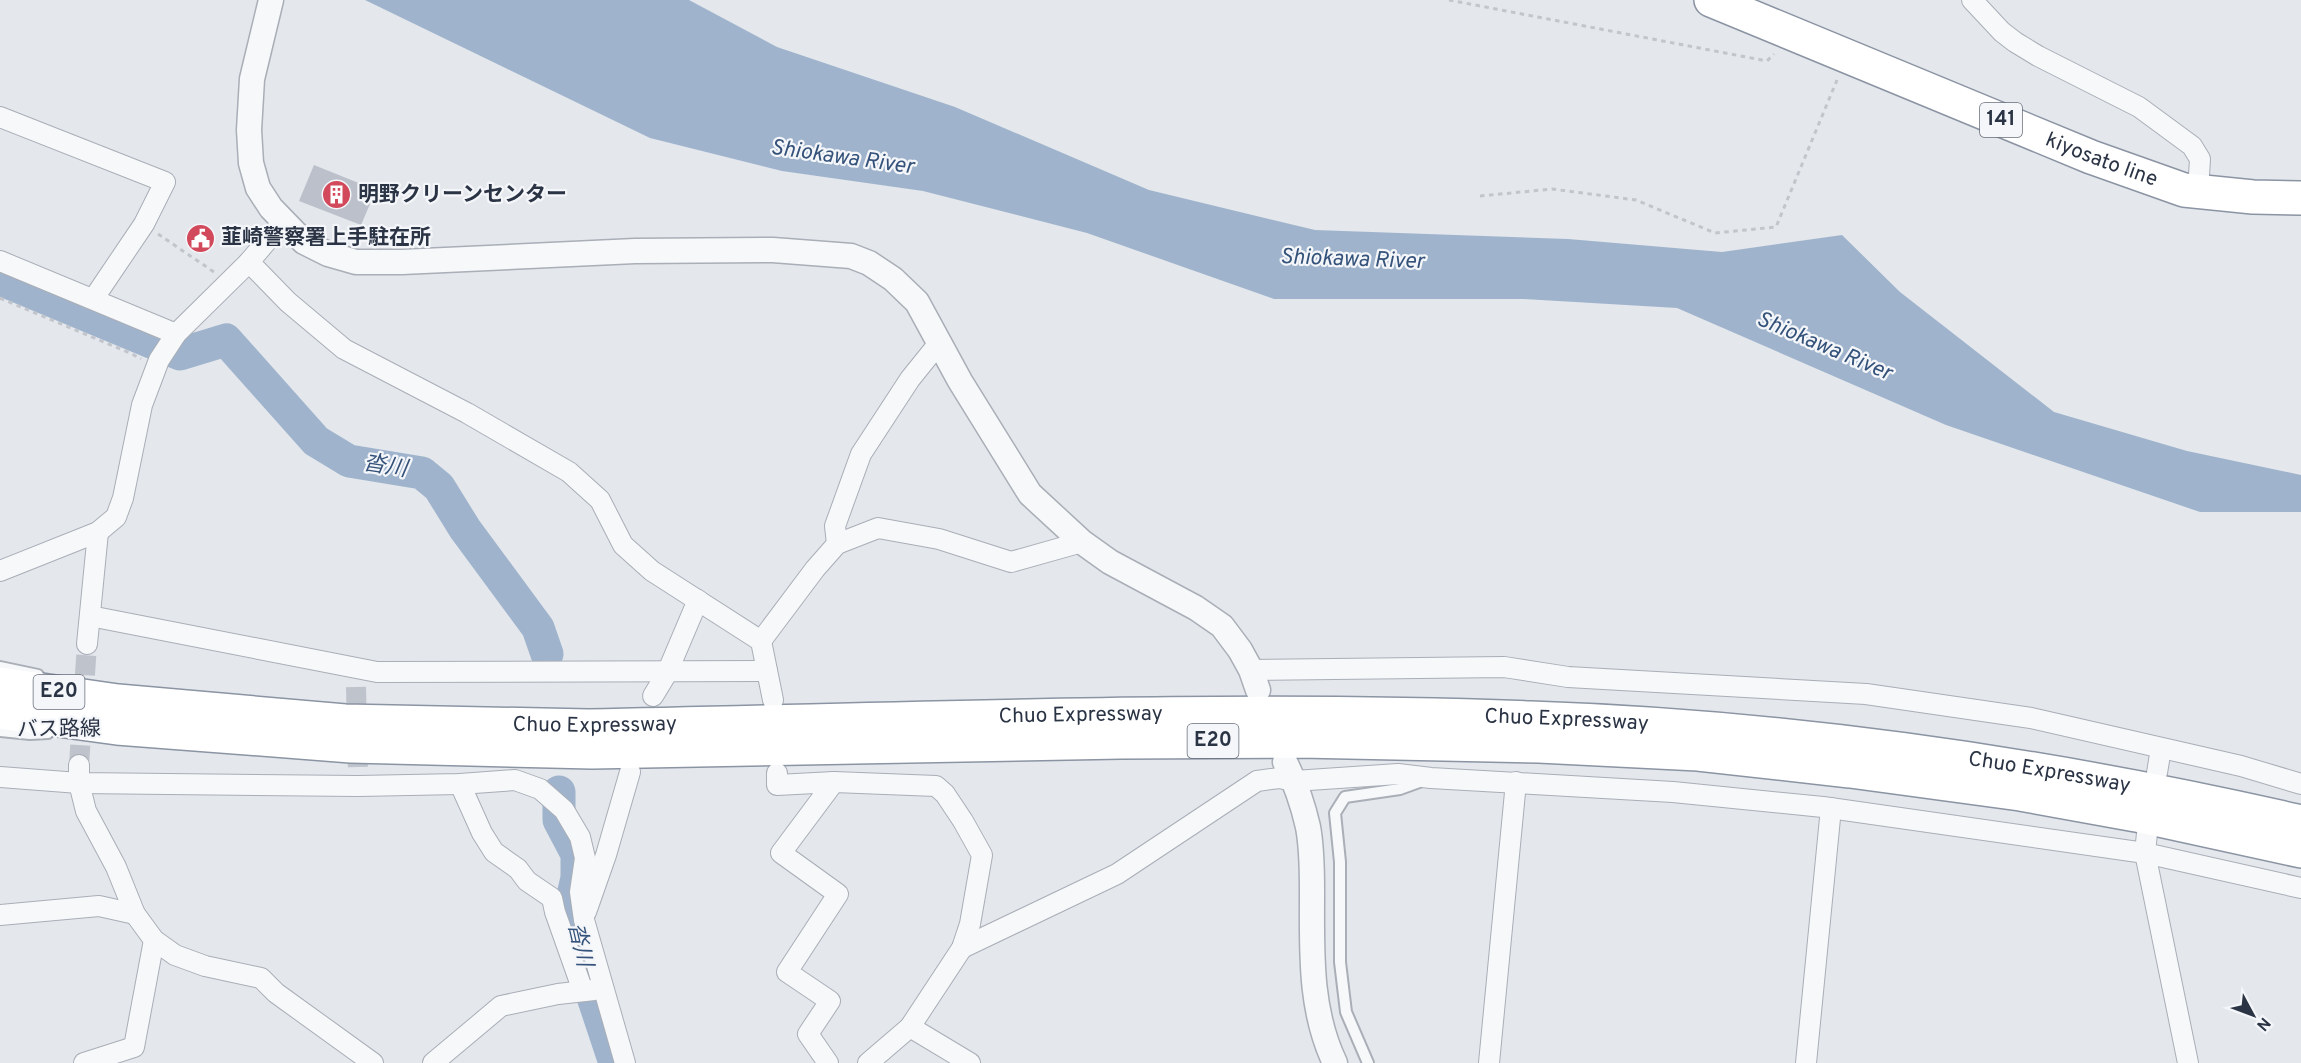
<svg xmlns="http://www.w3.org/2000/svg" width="2301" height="1063" viewBox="0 0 2301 1063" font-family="Overpass,'Noto Sans JP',sans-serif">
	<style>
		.water { fill: #9fb4cc }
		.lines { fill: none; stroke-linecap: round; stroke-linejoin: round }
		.river { stroke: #9fb4cc; stroke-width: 33 }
		.building { fill: #bbc0ca }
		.minor-tunnel { stroke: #bfc3cb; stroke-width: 20; stroke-dasharray: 20 10; stroke-linecap: butt }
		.service-casing { stroke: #a9aeb7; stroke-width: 14 }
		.minor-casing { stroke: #a9aeb7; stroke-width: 22 }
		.tertiary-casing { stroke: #a9aeb7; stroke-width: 27 }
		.trunk-casing { stroke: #8b94a3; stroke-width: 36 }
		.motorway-casing { stroke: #8b94a3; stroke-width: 36 }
		.path { stroke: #c2c5cb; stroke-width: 3; stroke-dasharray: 4.5 4.5; stroke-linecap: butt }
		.service { stroke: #f7f8fa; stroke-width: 10 }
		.minor { stroke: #f7f8fa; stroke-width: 20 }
		.tertiary { stroke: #f7f8fa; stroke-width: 24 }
		.trunk { stroke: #fff; stroke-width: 33 }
		.motorway { stroke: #fff; stroke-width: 33 }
		.labels { text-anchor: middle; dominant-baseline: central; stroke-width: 4.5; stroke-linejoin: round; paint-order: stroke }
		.shield { fill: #f4f6f9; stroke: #676e7b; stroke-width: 1.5 }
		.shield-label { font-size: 20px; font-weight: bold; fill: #2b3445 }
		.street-label { font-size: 21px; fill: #2b3445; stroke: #f4f6f9 }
		.poi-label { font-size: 21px; font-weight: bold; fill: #2b3445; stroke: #f4f6f9; text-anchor: start }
		.water-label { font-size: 22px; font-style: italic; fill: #34527a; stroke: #f4f6f9 }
	</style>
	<rect width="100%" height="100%" fill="#e4e7ec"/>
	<path class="water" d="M365,0H689L777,47L955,107L1149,190L1315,230L1568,239L1722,252L1842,235L1900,292L2054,412L2187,451L2301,475V512H2200L1946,425L1677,308L1523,299H1274L1087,233L923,191L782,171L650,138Z"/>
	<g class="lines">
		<g class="river">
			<path d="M0,279L180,354L226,340L316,441L349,461L422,473L439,487L465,529L538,628L547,654"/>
			<path d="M559,792V820L577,854V878L571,904L570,928L615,1063"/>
		</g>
	</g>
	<path class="building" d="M314,165L376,190L361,225L299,201Z"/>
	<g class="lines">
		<g class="minor-tunnel">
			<path d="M356,687L358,772"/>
			<path d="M79,765L87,644"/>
		</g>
		<defs>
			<g id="service">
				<path d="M0,667L38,675"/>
				<path d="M0,731L30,734L48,733"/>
				<path d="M1368,1063L1346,1012L1340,962V862L1335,813L1345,797L1400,789L1422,781"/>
			</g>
			<g id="minor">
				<path d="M1972,0L2002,32L2015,42L2038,56L2139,107L2192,146L2200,159L2198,191"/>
				<path d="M0,117L165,182L144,224L94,298"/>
				<path d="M0,261L176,334"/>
				<path d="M249,262L288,302L344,349L467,413L569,472L600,500L623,545L652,571L761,641L773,700"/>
				<path d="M837,544L835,526L861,454L910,379L939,343"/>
				<path d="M0,571L98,532L116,517L123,498L142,405L159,360L176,334L249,262L283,222"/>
				<path d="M90,616L377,672L767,671"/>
				<path d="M761,641L815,569L837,544L878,528L939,539L1011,562L1082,542"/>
				<path d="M87,644L98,532"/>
				<path d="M1251,670L1504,667L1568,677L1866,694L2031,718L2241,766L2301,784"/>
				<path d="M653,696L667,673L698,600"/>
				<path d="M79,765V783L86,811L116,867L135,914L154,940L175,955L205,966L261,978L276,993L373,1063"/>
				<path d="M777,773V785L834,782L781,853L838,894L787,972L830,1001L808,1034L828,1063"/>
				<path d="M2157,773L2161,748"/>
				<path d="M0,777L79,783L358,786L460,784L515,780L540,789L564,810L580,837L585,858L580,892L584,920L625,1063"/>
				<path d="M834,782L936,786L945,794L963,821L982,855L970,924L962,948L910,1027L868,1063"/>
				<path d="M460,784L482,833L494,852L518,869L527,881L552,898L555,912L583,991"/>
				<path d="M2147,833L2145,853L2188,1063"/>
				<path d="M586,912L606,855L630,772"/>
				<path d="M0,915L99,906L135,914"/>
				<path d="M962,948L1117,874L1257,781L1279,778L1294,781L1398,774L1431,778L1673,792L1823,807L2145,853L2301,888"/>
				<path d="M910,1027L970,1063"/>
				<path d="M84,1063L134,1047L154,940"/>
				<path d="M433,1063L501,1006L558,994L594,990"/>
				<path d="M1489,1063L1516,782"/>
				<path d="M1806,1063L1831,808"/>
			</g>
			<g id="tertiary">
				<path d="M271,0L252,79L249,130L251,163L258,188L271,208L304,242L328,254L356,262H402L635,251L773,250L851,256L869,263L893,279L917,302L960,381L1030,494L1082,542L1110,562L1196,608L1222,626L1240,650L1251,670L1258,690"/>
				<path d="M1285,762C1295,782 1303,805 1308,827C1312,848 1312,871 1312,891C1312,950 1309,1009 1335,1063"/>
			</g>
			<g id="trunk">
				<path id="s1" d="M1711,0L2091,157L2184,190L2253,197L2301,198"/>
			</g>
			<g id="motorway">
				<path id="s2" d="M0,684L118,701L345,721L589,726C903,720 1217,706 1531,718C1791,727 2048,764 2301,822"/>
				<path d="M0,712L117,728L351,746L592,752L1121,742L1301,741L1539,746L1698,754L1850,771L2020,794L2136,815L2301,851"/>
			</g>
		</defs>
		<use href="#service" class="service-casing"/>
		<use href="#minor" class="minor-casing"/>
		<use href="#tertiary" class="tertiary-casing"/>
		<use href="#trunk" class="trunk-casing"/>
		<use href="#motorway" class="motorway-casing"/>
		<g class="path">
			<path d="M1449,0L1767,61L1774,54"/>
			<path d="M1480,196L1552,189L1636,200L1715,233L1776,227L1837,80"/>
			<path d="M158,234L214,272"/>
			<path d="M0,298L132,354L141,359"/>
		</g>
		<use href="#service" class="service"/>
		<use href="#minor" class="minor"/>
		<use href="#tertiary" class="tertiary"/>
		<use href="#trunk" class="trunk"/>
		<use href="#motorway" class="motorway"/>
	</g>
	<defs>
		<symbol id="building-disc" viewBox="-11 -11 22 22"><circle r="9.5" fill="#d1495b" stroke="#f4f6f9"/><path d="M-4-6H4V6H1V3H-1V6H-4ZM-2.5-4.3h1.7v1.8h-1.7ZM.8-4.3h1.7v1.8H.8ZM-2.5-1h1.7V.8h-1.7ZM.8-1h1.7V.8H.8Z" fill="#fff"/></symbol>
		<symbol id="civic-disc" viewBox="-11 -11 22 22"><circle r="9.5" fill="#d1495b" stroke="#f4f6f9"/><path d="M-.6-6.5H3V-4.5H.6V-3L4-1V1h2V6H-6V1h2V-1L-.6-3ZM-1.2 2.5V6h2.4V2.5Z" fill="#fff"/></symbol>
	</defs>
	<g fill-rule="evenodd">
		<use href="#building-disc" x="320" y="178" width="33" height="33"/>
		<use href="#civic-disc" x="184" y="222" width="33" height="33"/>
	</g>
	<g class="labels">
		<g class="shield">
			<rect x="1980" y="103" width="42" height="34" rx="4.5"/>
			<rect x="33.5" y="675" width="51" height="34" rx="4.5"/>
			<rect x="1187.5" y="724" width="51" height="34" rx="4.5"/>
		</g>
		<g class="shield-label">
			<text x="2001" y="120">141</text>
			<text x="59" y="692">E20</text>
			<text x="1213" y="741">E20</text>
		</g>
		<g class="street-label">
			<text stroke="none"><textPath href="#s1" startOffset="422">kiyosato line</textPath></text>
			<text stroke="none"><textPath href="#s2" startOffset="1083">Chuo Expressway</textPath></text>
			<text stroke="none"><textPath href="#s2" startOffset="1569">Chuo Expressway</textPath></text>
			<text stroke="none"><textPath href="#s2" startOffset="597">Chuo Expressway</textPath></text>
			<text transform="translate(59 730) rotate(-1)">バス路線</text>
			<text stroke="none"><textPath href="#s2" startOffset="2055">Chuo Expressway</textPath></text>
		</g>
		<g class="poi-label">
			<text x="358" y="195">明野クリーンセンター</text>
			<text x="221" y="238">韮崎警察署上手駐在所</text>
		</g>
		<g class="water-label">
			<text transform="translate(842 158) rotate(8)">Shiokawa River</text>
			<text transform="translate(1352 260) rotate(2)">Shiokawa River</text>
			<text transform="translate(1824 347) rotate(23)">Shiokawa River</text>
			<text transform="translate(385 467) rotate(9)">沓川</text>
			<text transform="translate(579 945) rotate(77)">沓川</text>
		</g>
	</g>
	<g transform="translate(2253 1015) rotate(131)" stroke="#f4f6f9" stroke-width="4.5" paint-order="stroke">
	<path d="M0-4.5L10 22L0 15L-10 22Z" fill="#2b3445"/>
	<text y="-9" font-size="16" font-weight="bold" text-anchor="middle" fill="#2b3445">N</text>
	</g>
</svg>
